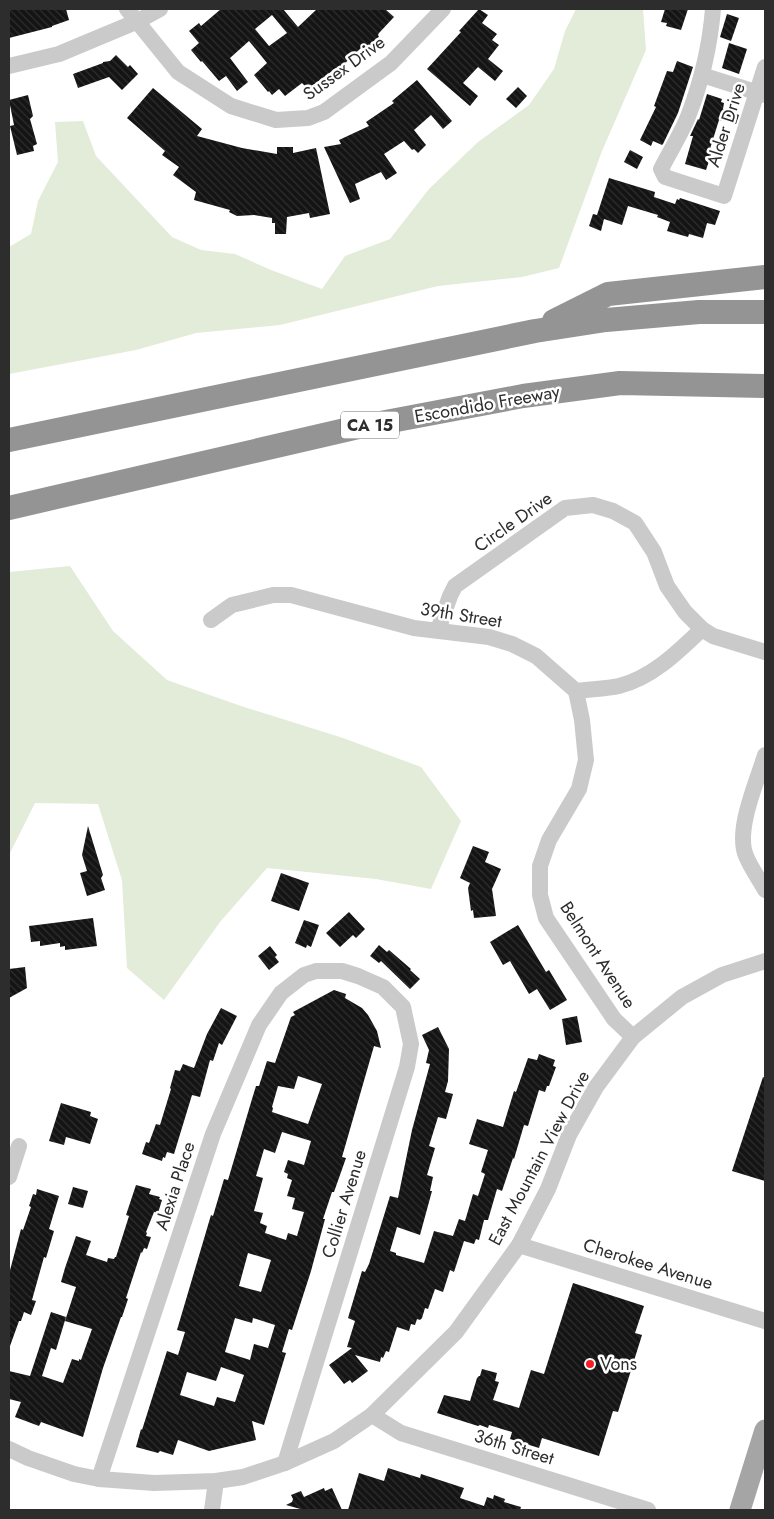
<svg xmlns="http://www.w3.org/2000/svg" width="774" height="1519" viewBox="0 0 774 1519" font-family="Jost,sans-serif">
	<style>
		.grass { fill: #e2ecd8 }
		.building { fill: url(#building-back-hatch); fill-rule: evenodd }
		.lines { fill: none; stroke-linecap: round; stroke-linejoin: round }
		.minor { stroke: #cacaca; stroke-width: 16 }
		.major { stroke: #a5a5a5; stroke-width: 21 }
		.highway { stroke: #949494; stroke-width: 24 }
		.poi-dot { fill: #f41f29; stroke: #fff; stroke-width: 2 }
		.labels { text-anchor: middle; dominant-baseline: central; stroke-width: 5; stroke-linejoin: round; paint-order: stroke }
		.shield { fill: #fff; stroke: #6c6c6c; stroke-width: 1 }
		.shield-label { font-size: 16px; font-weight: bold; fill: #2d2d2d }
		.street-label { font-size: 18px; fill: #2d2d2d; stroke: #fff }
		.poi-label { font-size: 18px; fill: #2d2d2d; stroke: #fff; text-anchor: start }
	</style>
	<defs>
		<pattern id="building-back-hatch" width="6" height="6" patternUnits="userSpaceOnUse" patternTransform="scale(1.25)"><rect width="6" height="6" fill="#141414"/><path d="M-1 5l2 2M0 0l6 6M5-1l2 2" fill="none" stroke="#2e2e2e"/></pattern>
	</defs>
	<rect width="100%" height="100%" fill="#fff"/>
	<g class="grass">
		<path d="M576,9H643L646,50L602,151L559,268L522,277L438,286L280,325L196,333L136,350L9,374V247L31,234L38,201L58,162L55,122L83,121L96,156L172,237L201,250L235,254L271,270L322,289L345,256L390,239L429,189L478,142L529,105L554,69L565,31Z"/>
		<path d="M70,566L113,631L167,680L241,706L343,738L421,767L461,821L431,889L376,879L267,868L220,922L164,1000L127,968L122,880L98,804L35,803L9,855V572Z"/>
	</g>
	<g class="building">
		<path d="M9,9H66L69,20L52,26V27L9,38Z"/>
		<path d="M221,9H283L298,27L317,9H385L394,17L379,33L378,35L379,37L364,51L361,48L338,70L336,68L308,89L302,83L285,96L279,89L272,95L269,91L268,92L254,75L267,63L249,41L230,58L248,82L237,91L226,76L219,81L202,61L201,62L191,50L199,43L189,31L199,23L201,26ZM272,15L287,33L269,46L255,29Z"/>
		<path d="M479,9L488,15L482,23L497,34L492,40L499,45L488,59L503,71L495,81L478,67L463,83L478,96L470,106L427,69L461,32L459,31Z"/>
		<path d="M665,9H688L681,30L666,26L667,23L661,22Z"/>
		<path d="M727,14L739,18L731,41L720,37Z"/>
		<path d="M729,43L747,49L739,74L722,68Z"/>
		<path d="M116,55L128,67L130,65L138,74L122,90L109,77L78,88L73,74L103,63V62L110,61Z"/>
		<path d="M677,61L693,67L678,113L663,144L662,145L653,141L651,146L640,140L656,107L654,106L667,71L673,72Z"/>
		<path d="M417,80L452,121L443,129L431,115L414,130L426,145L418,153L414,149L412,150L404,141L384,154L397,173L386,180L381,172L355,184L360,199L350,203L324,147L341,144L339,140L369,126L366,122L394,103L392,101Z"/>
		<path d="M518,87L527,96L516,108L506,99Z"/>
		<path d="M153,88L202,129L197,136L242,148L277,154V147H293V153L316,148L330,214L310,218L309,213L287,217L286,234H275V223H272V218L254,215L237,216L229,212L230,210L194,200L196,192L173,175L179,167L162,155L165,151L127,118Z"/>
		<path d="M707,94L722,99L721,102L724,103L723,109L739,115L736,124L719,120L709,152H712L706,170L685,164L693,136H690L698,119L699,120Z"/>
		<path d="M28,95L33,116L30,119L37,144L33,146L34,151L17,155L10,126L14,125L9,100Z"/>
		<path d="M630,150L643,157L637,169L624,162Z"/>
		<path d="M609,178L655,192L654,197L675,204L677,199L679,200L680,198L720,211L715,225L707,223L703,238L689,234L688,237L667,231L670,222L657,217L658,215L628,206L622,225L604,219L601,231L589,226L593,214L597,215Z"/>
		<path d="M88,826L103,875L101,878L105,890L87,896L80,873L87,871L82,855Z"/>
		<path d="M473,846L489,852L485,862L501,869L492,889L496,916L474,918L473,910L471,911L468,888L470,883L460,878Z"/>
		<path d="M281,873L309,883L299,911L271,901Z"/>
		<path d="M349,912L365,929L356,938L353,935L340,947L326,933Z"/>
		<path d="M93,918L97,946L65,950V946L60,947V943L40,946V941L31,942L29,926Z"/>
		<path d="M304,920L319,925L311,947L307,945L306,948L295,943Z"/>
		<path d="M518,925L546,972L549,970L567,1000L550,1010L537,989L529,994L510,961L503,965L490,942Z"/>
		<path d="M379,945L387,952L389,950L411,969L410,970L420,979L410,989L381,961L379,963L370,956Z"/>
		<path d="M270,946L277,955L275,957L279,962L269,970L258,956Z"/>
		<path d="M25,967L27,988L9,998V969Z"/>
		<path d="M334,990L346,994L345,998L362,1008L368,1015L377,1031L381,1048L374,1046L342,1157L346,1158L334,1192H332L323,1219H325L311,1271L292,1330L289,1329L282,1352L286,1353L264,1425L252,1421L256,1440L209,1451L178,1440L173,1455L160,1451L158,1453L136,1447L141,1429L142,1430L167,1351L178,1355L185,1332L177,1330L211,1215L213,1216L224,1179L228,1180L252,1099L256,1086H259L267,1061L275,1063L291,1017L295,1015L293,1012ZM298,1076L322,1084L308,1124L272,1112L273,1108L272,1107L278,1086L294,1089ZM282,1132L311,1141L304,1165L288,1160L284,1172L288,1174L287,1178L292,1180L287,1196L295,1198L292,1209L304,1212L297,1236L288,1233L286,1240L265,1233L267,1226L260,1223L263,1213L254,1211L263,1178L256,1176L264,1149L275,1153ZM248,1253L271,1260L261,1292L239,1286ZM235,1318L252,1323L253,1318L275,1325L268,1348L254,1344L250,1360L225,1352ZM221,1367L244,1375L235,1402L217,1397L214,1406L180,1395L187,1372L216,1381Z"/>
		<path d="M221,1008L237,1016L222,1045L219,1043L213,1061L210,1060L200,1097L192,1095L174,1154L167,1152L165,1158L163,1157L162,1161L142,1154L146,1142L149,1143L156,1124L160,1125L171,1089L170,1088L175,1070L180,1071L183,1064L194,1068L207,1034Z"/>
		<path d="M577,1016L582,1042L566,1045L562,1019Z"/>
		<path d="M438,1027L449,1049L448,1081L445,1092L453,1094L446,1119L438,1117L429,1146L435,1148L427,1175L433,1177L430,1191H432L420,1235L397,1227L390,1251L396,1253V1255L424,1263L434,1231L453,1236L459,1219L465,1221L473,1194L478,1196L485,1174L481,1172L488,1150L469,1144L477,1119L503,1127L514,1091L516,1092L528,1058L537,1060L539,1054L555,1060L553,1066L556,1067L549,1086H547L545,1092L539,1090L528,1126L524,1125L514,1159L513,1158L502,1191L497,1189L488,1220H484L479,1240L476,1239L474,1244L464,1241L454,1272L450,1270L443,1292L435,1289L428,1309L425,1308L422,1318L420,1320L417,1319L415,1325L411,1324L409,1331L397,1327L389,1352L386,1351L383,1358L381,1357L380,1362L355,1355L368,1371L352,1383L350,1380L344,1384L329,1365L352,1348L347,1347L355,1321L348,1318L362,1271L365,1272L369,1264L390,1196L398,1198L412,1130L430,1064L426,1063L429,1050L422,1035Z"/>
		<path d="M763,1077L765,1078V1181L732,1171Z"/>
		<path d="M61,1103L91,1112L90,1116L98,1119L90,1144L66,1137L64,1145L49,1141Z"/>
		<path d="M136,1185L151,1189L149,1194L160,1197L159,1199L162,1200L158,1213L154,1212L146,1232L147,1233L146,1236L151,1237L147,1249L144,1248L142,1253L141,1252L126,1298L128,1299L122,1317H121L103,1368L83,1437L41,1422L39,1426L15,1417L21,1402L9,1399V1371L30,1376L51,1312L66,1317L56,1350L51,1348L42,1376L63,1383L72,1359L79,1361V1359L81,1360L92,1329L65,1321L76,1287L61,1282L65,1268L76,1236L91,1241L86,1255L107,1262L108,1258L114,1259L115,1257H116L129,1216L126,1215Z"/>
		<path d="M73,1187L88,1191L83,1208L68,1204Z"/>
		<path d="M37,1189L59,1196L49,1229L54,1231L46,1258L44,1257L32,1300L36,1301L31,1315L24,1312L21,1321H19L10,1346L9,1345V1274L21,1229L23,1230L31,1207L29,1206L33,1194L36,1195Z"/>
		<path d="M573,1283L644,1306L635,1333L642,1335L618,1412L613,1411L599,1456L542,1438L539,1448L510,1439L512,1432L489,1425L488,1428L480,1425L478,1426L437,1413L444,1395L470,1401L477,1378L479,1376H480L482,1369L497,1373L495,1381L499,1382L493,1400L519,1408L531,1370L544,1374Z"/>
		<path d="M388,1468L420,1478L421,1474L464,1488L460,1498L484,1506L487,1497L493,1499L494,1495L505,1499L504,1502L521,1507L520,1510H348L359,1473L384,1481Z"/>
		<path d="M324,1488L325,1491L332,1488L342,1510H304L286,1505L292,1502L293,1499L291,1495L301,1491L304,1497Z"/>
	</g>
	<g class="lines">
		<g class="minor">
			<path d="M127,9L178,72L231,106L276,120L308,118L324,112L391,63L443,9"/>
			<path d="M713,9C710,45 702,80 689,114C682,133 670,151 661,169L665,177L724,196L765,67"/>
			<path d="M9,66L59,54L138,21L160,9"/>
			<path d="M702,75L765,95"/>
			<path d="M211,620L232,605L273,595H291L414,628L489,637L512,644L536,656L576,691C590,689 606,689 619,686C652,678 679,651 702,629"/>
			<path d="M438,630L450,596L455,586L565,508L593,505L613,511L635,523L654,552L667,586L685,612L702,629L713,636L765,652"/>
			<path d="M576,691L582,720L586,760L579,789L549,840L540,866V895L546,918L614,1019L633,1037"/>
			<path d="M765,755C757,782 735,830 746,856C751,868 759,879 765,890"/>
			<path d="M9,1177L19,1146"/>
			<path d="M519,1245L765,1321"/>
			<path d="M372,1415L401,1433L648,1510"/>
			<path d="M9,1449L28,1458L74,1474L99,1479L154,1483L216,1481L243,1477L285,1463L334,1441L372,1415L456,1332L519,1245L548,1189L569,1135L596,1087L633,1037L682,997L722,975L765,961"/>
			<path d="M99,1479L213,1134L259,1025L281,993L304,975L316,971H342L358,976L383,987L403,1007L411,1044L407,1067L285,1463"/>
			<path d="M212,1510L216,1481"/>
		</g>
		<path class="major" d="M740,1510L765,1430"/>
		<g class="highway">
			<path d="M554,321L608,294L765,277"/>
			<path d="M9,440L535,331L606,320L699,312H765"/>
			<path d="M9,508L354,428L523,396L620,383L765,386"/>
		</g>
	</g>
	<circle class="poi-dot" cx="590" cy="1364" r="5"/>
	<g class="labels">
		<rect class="shield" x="341" y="411.5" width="58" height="27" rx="4"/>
		<g class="shield-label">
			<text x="370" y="425">CA 15</text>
		</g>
		<g class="street-label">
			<text transform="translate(344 68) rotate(-36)">Sussex Drive</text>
			<text transform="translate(726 125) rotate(-72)">Alder Drive</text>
			<text transform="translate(487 404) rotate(-10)">Escondido Freeway</text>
			<text transform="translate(513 522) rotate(-35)">Circle Drive</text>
			<text transform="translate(461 615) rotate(9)">39th Street</text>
			<text transform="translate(598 955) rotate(57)">Belmont Avenue</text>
			<text transform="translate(539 1158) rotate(-62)">East Mountain View Drive</text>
			<text transform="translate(175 1186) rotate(-72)">Alexia Place</text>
			<text transform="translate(344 1204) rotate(-73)">Collier Avenue</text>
			<text transform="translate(648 1264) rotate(17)">Cherokee Avenue</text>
			<text transform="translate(514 1447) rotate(17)">36th Street</text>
		</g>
		<g class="poi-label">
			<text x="600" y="1364">Vons</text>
		</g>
	</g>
	<rect width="774" height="1519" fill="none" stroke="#2d2d2d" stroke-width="20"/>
</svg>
